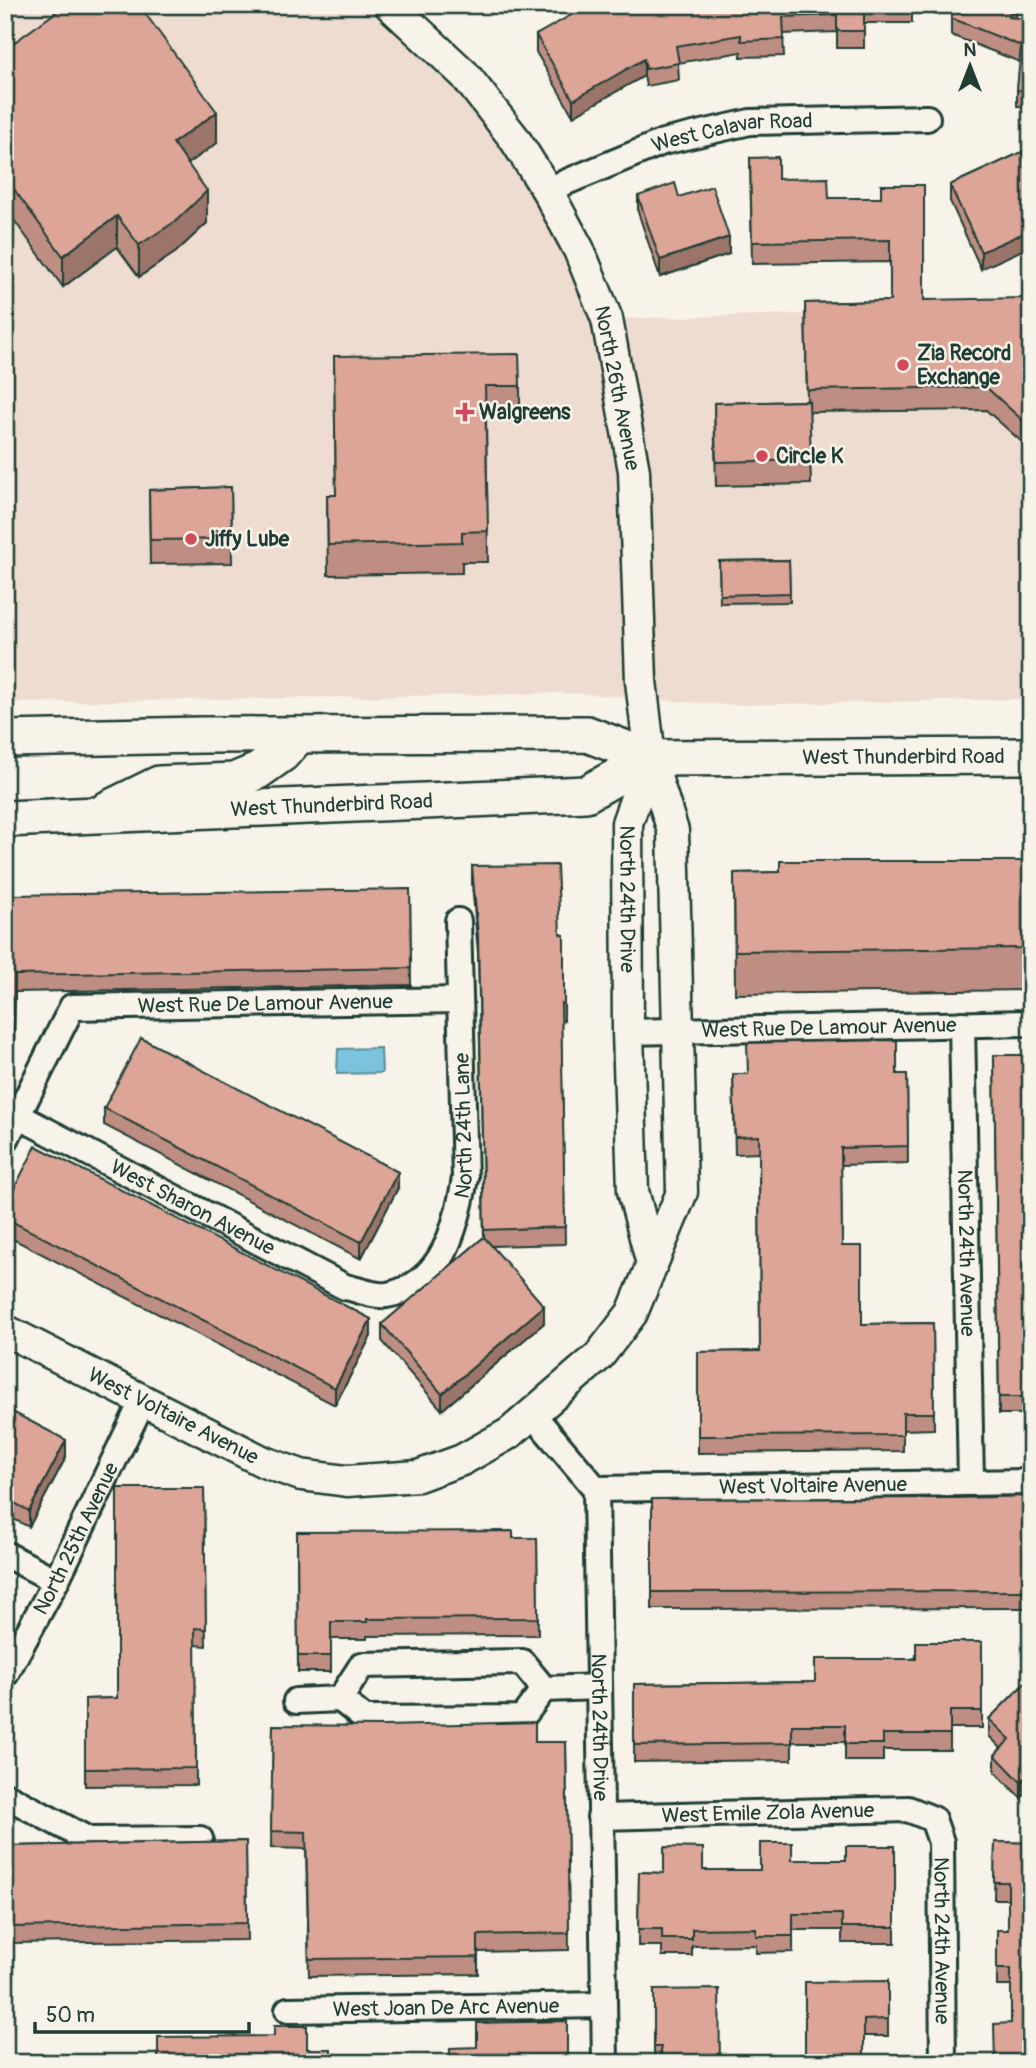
<svg xmlns="http://www.w3.org/2000/svg" width="1036" height="2068" viewBox="0 0 1036 2068" font-family="Pangolin,sans-serif">
	<style>
		.built { fill: #efdcd0 }
		.water { fill: #7dc3dd; stroke: #578d99; stroke-width: 2 }
		.lines { fill: none; stroke-linecap: round; stroke-linejoin: round }
		.minor-casing { stroke: #1f3d34; stroke-width: 30 }
		.tertiary-casing { stroke: #1f3d34; stroke-width: 35 }
		.secondary-casing { stroke: #1f3d34; stroke-width: 40 }
		.minor { stroke: #f7f3e8; stroke-width: 24 }
		.tertiary { stroke: #f7f3e8; stroke-width: 30 }
		.secondary { stroke: #f7f3e8; stroke-width: 35 }
		.wall { fill: #be8e82; stroke: #1f3d34; stroke-width: 2 }
		.shaded-wall { fill: #9b746a; stroke: #1f3d34; stroke-width: 2 }
		.building { fill: #dda597; stroke: #1f3d34; stroke-width: 2 }
		.poi-dot { fill: #d1495b; stroke: #f7f3e8; stroke-width: 2.5 }
		.labels { text-anchor: middle; dominant-baseline: central; stroke-width: 5; stroke-linejoin: round; paint-order: stroke }
		.street-label { font-size: 21px; fill: #1f3d34; stroke: #f7f3e8 }
		.poi-label { font-size: 21px; font-weight: bold; fill: #1f3d34; stroke: #f7f3e8; text-anchor: start }
	</style>
	<rect width="100%" height="100%" fill="#f7f3e8"/>
	<filter id="ink" filterUnits="userSpaceOnUse"><feTurbulence type="fractalNoise" baseFrequency=".0143" numOctaves="2"/><feDisplacementMap in="SourceGraphic" scale="14" xChannelSelector="R" yChannelSelector="G"/><feConvolveMatrix kernelMatrix="1 2 1 2 8 2 1 2 1" color-interpolation-filters="sRGB"/></filter>
	<g filter="url(#ink)">
		<path class="built" d="M5,5H390L465,75L607,319L1031,308V699L726,705L575,693L5,703Z"/>
		<path class="water" d="M381,1048L382,1073L337,1074L338,1049Z"/>
		<g class="lines">
			<defs>
				<g id="minor">
					<path id="s1" d="M547,190L663,142L750,122L927,118"/>
					<path id="s2" d="M962,1024L971,1482"/>
					<path id="s3" d="M628,1032L1031,1023"/>
					<path id="s4" d="M5,1109L345,1287C357,1289 375,1297 387,1295C443,1285 457,1226 465,1178L458,921"/>
					<path id="s5" d="M5,1141L72,1007L460,1000"/>
					<path id="s6" d="M534,1416L596,1489L605,2063"/>
					<path id="s7" d="M596,1489L1031,1482"/>
					<path d="M5,1554L56,1581"/>
					<path id="s8" d="M5,1675L56,1581L143,1400"/>
					<path d="M544,1689L599,1687"/>
					<path d="M340,1699L362,1665L522,1662L544,1689"/>
					<path d="M296,1701L340,1699L365,1719L522,1718L544,1689"/>
					<path d="M5,1795L89,1840L200,1839"/>
					<path id="s9" d="M600,1817L908,1809L933,1819L941,1842L943,2063"/>
					<path id="s10" d="M288,2010L604,2005"/>
				</g>
				<g id="tertiary">
					<path id="s11" d="M650,758L627,823L628,1032L633,1191L652,1264"/>
					<path id="s12" d="M5,1330L264,1462L301,1475L347,1481L418,1476L462,1460L510,1433L599,1356L632,1313L682,1192L673,831L650,758L641,681L634,471L607,319L579,250L547,190L514,138L465,75L390,5"/>
				</g>
				<g id="secondary">
					<path id="s13" d="M5,739L202,735L587,734L650,758L1031,756"/>
					<path d="M108,809L159,784L234,781L258,771L282,754L299,735"/>
					<path id="s14" d="M5,819L586,794L650,758"/>
				</g>
			</defs>
			<use href="#minor" class="minor-casing"/>
			<use href="#tertiary" class="tertiary-casing"/>
			<use href="#secondary" class="secondary-casing"/>
			<use href="#minor" class="minor"/>
			<use href="#tertiary" class="tertiary"/>
			<use href="#secondary" class="secondary"/>
		</g>
		<g class="wall">
			<path d="M912,5V23H864V48H837V32L783,34L784,56L741,57V52L678,63L679,80L646,86L644,76L573,116L536,52V35L605,7Z"/>
			<path d="M960,5H1020L1015,18L1031,19V108L1017,106V90L1020,62L951,35V18L967,13L969,9Z"/>
			<path d="M5,49L217,143L188,164L207,223L176,252L139,277L117,247L63,287L5,208Z"/>
			<path d="M1031,129V156H1030Z"/>
			<path d="M1022,152L981,269L950,201V185Z"/>
			<path d="M750,158L778,179L829,198H881L924,300L1031,305V450L986,410L809,412L811,484L716,486L714,403L807,401L805,303L890,301V262L752,264Z"/>
			<path d="M638,196L679,197L729,254L660,277L638,212Z"/>
			<path d="M334,356L520,386V417H486L488,562H462V573L328,575L327,495H336Z"/>
			<path d="M231,487L232,563L150,564L149,490Z"/>
			<path d="M789,560L790,602L720,603L719,561Z"/>
			<path d="M1031,861V990L735,994L734,873L780,872Z"/>
			<path d="M472,866L560,934L564,935V1021L561,1020L565,1244L492,1246L544,1323L442,1410L382,1341V1324L484,1237L478,953L472,883Z"/>
			<path d="M410,889L411,985L15,992L14,1043H5V915Z"/>
			<path d="M994,1055H1031V1414H999Z"/>
			<path d="M733,1074H907L908,1163L841,1165L842,1246L862,1324L933,1323L934,1429L903,1430V1451L698,1453V1352L760,1351L759,1153L735,1154Z"/>
			<path d="M104,1108L398,1188L361,1259L104,1125Z"/>
			<path d="M5,1206L371,1336L335,1405L5,1235Z"/>
			<path d="M5,1408L66,1457L29,1527L5,1515Z"/>
			<path d="M204,1488L206,1646L195,1645L196,1785L85,1786V1699L117,1698Z"/>
			<path d="M1031,1496V1608L652,1609V1499L955,1498Z"/>
			<path d="M297,1532L513,1538H537L538,1635L367,1636V1639H331V1672H298Z"/>
			<path d="M982,1642V1728H950V1750H883V1761H845V1742H792V1760L634,1762V1684L815,1682Z"/>
			<path d="M1030,1678L1021,1798L995,1772V1755L1001,1748L989,1736V1719Z"/>
			<path d="M273,1725L535,1742H566L569,1950L478,1952V1974L309,1976L306,1849L271,1848Z"/>
			<path d="M246,1841L247,1940L10,1943V1846Z"/>
			<path d="M995,1842L1031,1843L1011,2023V1986H997V1930H1008V1899H994Z"/>
			<path d="M895,1846V1943H842V1930H793V1952L756,1953V1945L692,1946V1956H662V1946H638L639,1872L664,1873L703,1870H760L792,1860H846Z"/>
			<path d="M888,1981V2036H864L805,2063Z"/>
			<path d="M654,1990L720,2063H654Z"/>
		</g>
		<g class="shaded-wall">
			<path d="M1013,5H1020L1008,34V17Z"/>
			<path d="M644,59V76L573,116V100Z"/>
			<path d="M217,112V143L173,174V143Z"/>
			<path d="M207,191V223L176,252L139,277V245Z"/>
			<path d="M117,216V247L63,287V256Z"/>
			<path d="M1031,230V246L981,269V252Z"/>
			<path d="M729,237V254L660,277V260Z"/>
			<path d="M398,1172V1188L361,1259V1242Z"/>
			<path d="M544,1306V1323L442,1410V1394Z"/>
			<path d="M371,1319V1336L335,1405V1388Z"/>
			<path d="M66,1440V1457L29,1527V1511Z"/>
			<path d="M1031,1772V1789L1021,1798V1782Z"/>
		</g>
		<g class="building">
			<path d="M66,5H139L217,112L173,143L207,191L176,221L139,245L117,216L63,256L5,177V49Z"/>
			<path d="M589,5H604L605,7L613,5H912V6H864V31H837V15L783,17L784,39L741,41V35L676,46L679,63L646,69L644,59L573,100L536,35Z"/>
			<path d="M970,5H1013L1008,17L1031,19V91L1017,90L1021,46L951,18L953,12L967,13Z"/>
			<path d="M1022,152L1031,170V230L981,252L950,185Z"/>
			<path d="M778,157V179L828,178L829,198H881V185H924V300L1023,298L1031,305V428L986,387L807,390L805,303L890,301V240L752,242L750,158Z"/>
			<path d="M675,183L679,197L712,186L729,237L660,260L638,196Z"/>
			<path d="M519,354L520,386H485L488,531L462,532V542L328,545L327,495H336L334,356Z"/>
			<path d="M809,401L811,460L716,462L714,403Z"/>
			<path d="M231,487L232,539L150,540L149,490Z"/>
			<path d="M789,560L790,593L720,595L719,561Z"/>
			<path d="M780,861H1031V948L735,951L734,873L780,872Z"/>
			<path d="M557,865L560,934L564,935V1004L561,1003L565,1227L484,1230L478,936L472,866Z"/>
			<path d="M410,889L411,968L15,975L14,1027H5V915H13L12,895Z"/>
			<path d="M141,1038L398,1172L361,1242L104,1108Z"/>
			<path d="M897,1040V1074H907L908,1146L841,1148L842,1246H862V1324L933,1323L934,1413H903V1435L698,1436V1352L760,1351L759,1136L735,1137L733,1074H748L747,1043Z"/>
			<path d="M994,1055H1031V1397H999Z"/>
			<path d="M36,1146L371,1319L335,1388L5,1218V1206Z"/>
			<path d="M484,1237L544,1306L442,1394L382,1324Z"/>
			<path d="M5,1408L66,1440L29,1511L5,1498Z"/>
			<path d="M117,1488H204L206,1629L195,1628L196,1768L85,1769V1699L117,1698Z"/>
			<path d="M1031,1496V1591L652,1592V1499L955,1498Z"/>
			<path d="M513,1531V1538H537L538,1618L367,1619V1622H331V1656H298L297,1532Z"/>
			<path d="M916,1642H982V1711H950V1734H883V1744H845V1725H792V1743L634,1745V1684L815,1682V1659H916Z"/>
			<path d="M1030,1678L1031,1679V1772L1021,1782L995,1755L1010,1739L989,1719Z"/>
			<path d="M535,1722V1742H566L569,1933L478,1935V1957L309,1959L306,1832L271,1831L273,1725L384,1726Z"/>
			<path d="M246,1841L247,1923L10,1927V1846Z"/>
			<path d="M995,1842L1031,1843V2063H995L994,2024L1011,2023V1969H997V1930H1008V1882H994Z"/>
			<path d="M760,1843H792V1860H846V1846H895V1927H842V1914H793V1936H756V1928L692,1929V1939H662V1929H638L639,1872L664,1873V1847L703,1848V1870H760Z"/>
			<path d="M888,1981V2019L864,2020V2063H805V1982Z"/>
			<path d="M719,1989L720,2063H661V2047H654V1990Z"/>
			<path d="M567,2021V2063H450V2048L477,2047V2023Z"/>
			<path d="M274,2026H307V2049H331V2063H158V2037L274,2036Z"/>
		</g>
	</g>
	<g class="poi-dot">
		<circle cx="903" cy="365" r="7"/>
		<path d="M461.5 401.5h7v7h7v7h-7v7h-7v-7h-7v-7h7z"/>
		<circle cx="762" cy="456" r="7"/>
		<circle cx="191" cy="539" r="7"/>
	</g>
	<g class="labels">
		<g class="street-label">
			<text stroke="none"><textPath href="#s1" startOffset="196">West Calavar Road</textPath></text>
			<text transform="translate(617 388) rotate(79)">North 26th Avenue</text>
			<text stroke="none"><textPath href="#s13" startOffset="903">West Thunderbird Road</textPath></text>
			<text stroke="none"><textPath href="#s14" startOffset="327">West Thunderbird Road</textPath></text>
			<text stroke="none"><textPath href="#s11" startOffset="145">North 24th Drive</textPath></text>
			<text stroke="none"><textPath href="#s5" startOffset="343">West Rue De Lamour Avenue</textPath></text>
			<text stroke="none"><textPath href="#s3" startOffset="201">West Rue De Lamour Avenue</textPath></text>
			<text stroke="none"><textPath href="#s4" startOffset="630">North 24th Lane</textPath></text>
			<text stroke="none"><textPath href="#s4" startOffset="212">West Sharon Avenue</textPath></text>
			<text stroke="none"><textPath href="#s2" startOffset="229">North 24th Avenue</textPath></text>
			<text stroke="none"><textPath href="#s12" startOffset="189">West Voltaire Avenue</textPath></text>
			<text stroke="none"><textPath href="#s7" startOffset="217">West Voltaire Avenue</textPath></text>
			<text stroke="none"><textPath href="#s8" startOffset="154">North 25th Avenue</textPath></text>
			<text stroke="none"><textPath href="#s6" startOffset="334">North 24th Drive</textPath></text>
			<text stroke="none"><textPath href="#s9" startOffset="168">West Emile Zola Avenue</textPath></text>
			<text stroke="none"><textPath href="#s9" startOffset="458">North 24th Avenue</textPath></text>
			<text stroke="none"><textPath href="#s10" startOffset="158">West Joan De Arc Avenue</textPath></text>
		</g>
		<g class="poi-label">
			<text x="917" y="353">Zia Record<tspan x="917" dy="24">Exchange</tspan></text>
			<text x="479" y="412">Walgreens</text>
			<text x="776" y="456">Circle K</text>
			<text x="205" y="539">Jiffy Lube</text>
		</g>
	</g>
	<rect width="1036" height="2068" fill="none" stroke="#f7f3e8" stroke-width="28"/>
	<rect x="14" y="14" width="1008" height="2040" fill="none" stroke="#1f3d34" stroke-width="2.5" filter="url(#ink)"/>
	<g transform="translate(970 66)" stroke="#f7f3e8" stroke-width="5" paint-order="stroke">
	<path d="M0-5L12 26L0 18L-12 26Z" fill="#1f3d34"/>
	<text y="-10" font-size="19" font-weight="bold" text-anchor="middle" fill="#1f3d34">N</text>
	</g>
	<path d="M35 2022v10h214v-10" fill="none" stroke="#1f3d34" stroke-width="3.5"/>
	<text x="46" y="2022" font-size="21" fill="#1f3d34" stroke="#f7f3e8" stroke-width="5" paint-order="stroke">50 m</text>
</svg>
